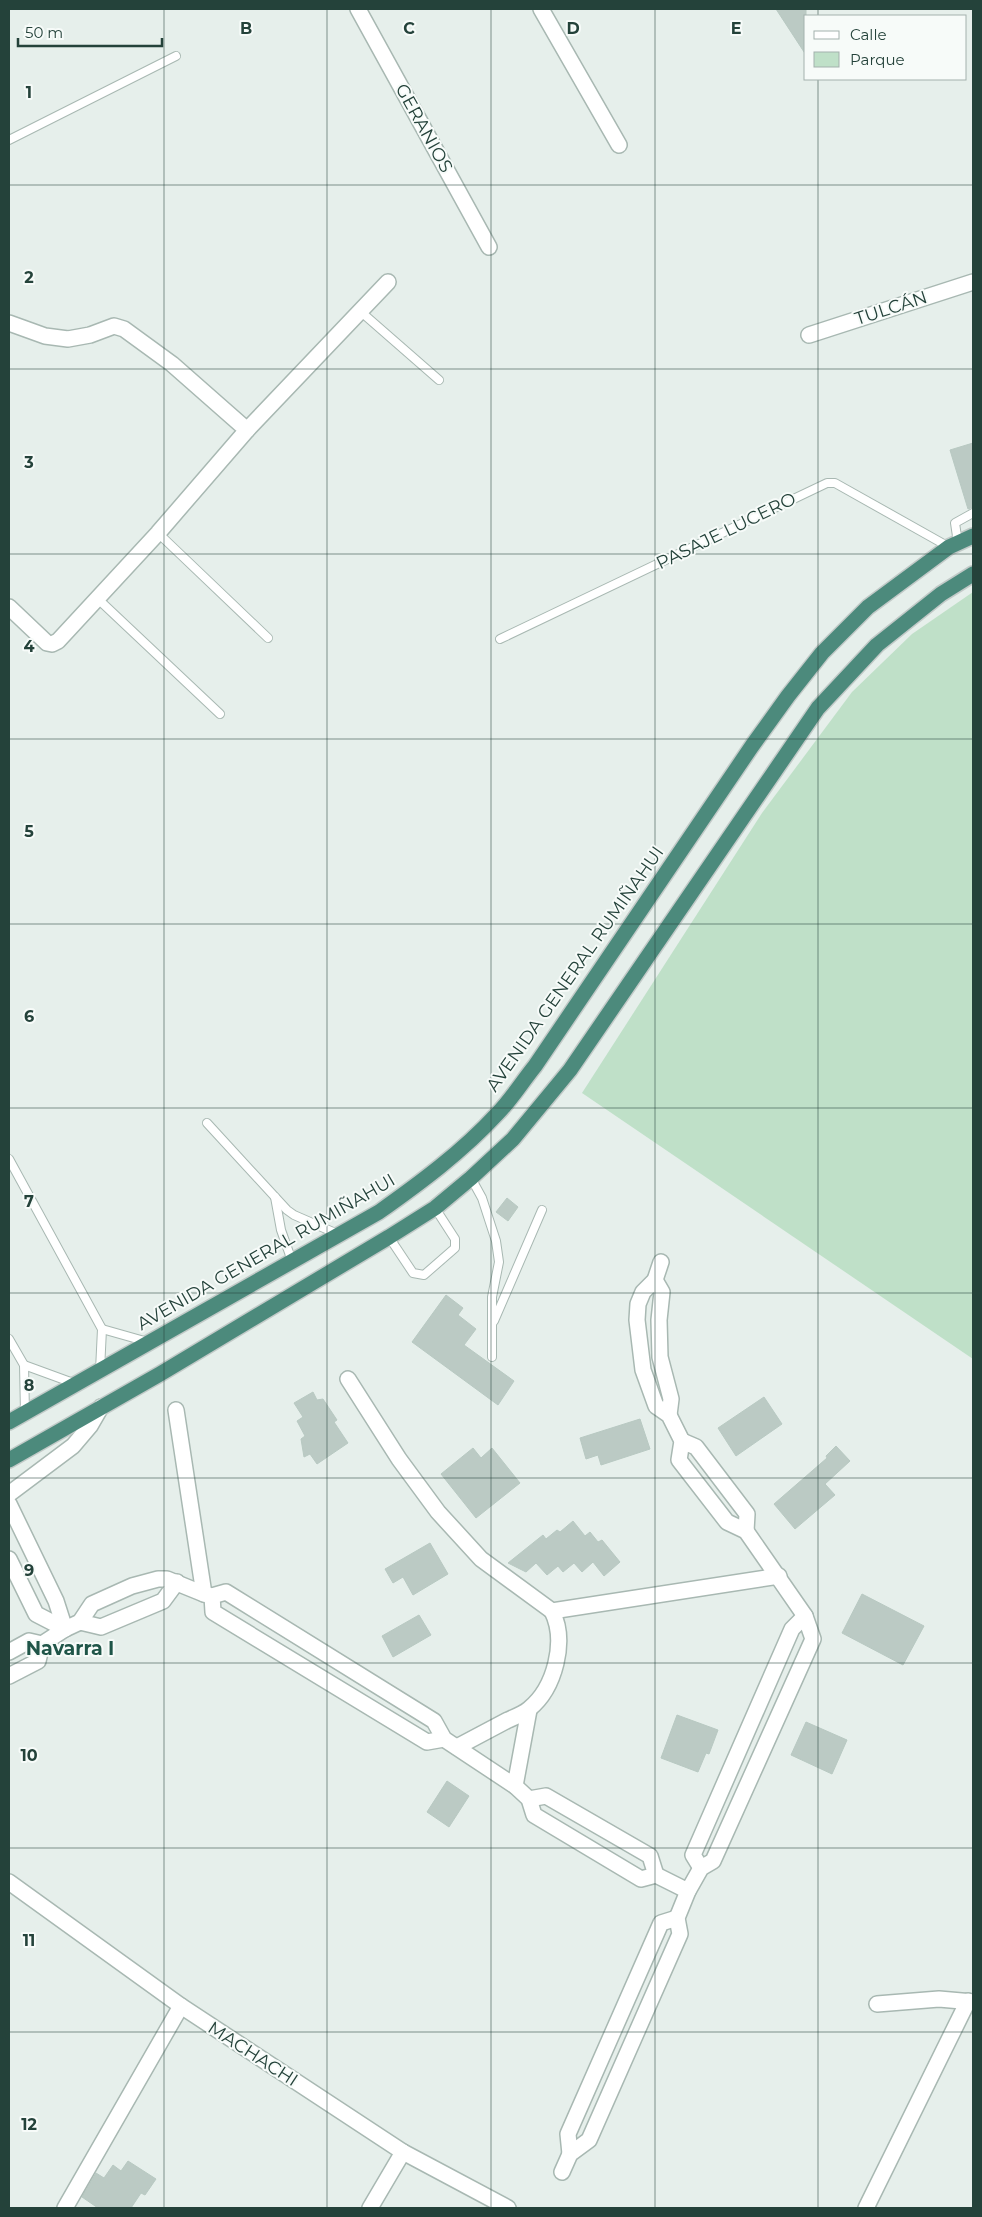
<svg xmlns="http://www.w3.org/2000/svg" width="982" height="2217" viewBox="0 0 982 2217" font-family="Montserrat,sans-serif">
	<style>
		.green { fill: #bfe0c8 }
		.building { fill: #bbcac4; stroke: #b8c9c2 }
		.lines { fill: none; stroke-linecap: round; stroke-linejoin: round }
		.service-casing { stroke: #a8b8b2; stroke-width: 10 }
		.minor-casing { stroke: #a8b8b2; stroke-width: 18 }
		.trunk-casing { stroke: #c2cac8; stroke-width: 18 }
		.service { stroke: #fff; stroke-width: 8 }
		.minor { stroke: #fff; stroke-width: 15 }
		.trunk { stroke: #4c8a7c; stroke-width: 15 }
		.grid { fill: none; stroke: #24423a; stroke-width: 1; stroke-opacity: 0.55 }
		.labels { text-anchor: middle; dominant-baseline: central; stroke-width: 4; stroke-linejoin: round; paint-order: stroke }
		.street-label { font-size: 18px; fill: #24423a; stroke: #f7fbf9 }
		.neighbourhood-label { font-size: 19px; font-weight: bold; fill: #1f5548; stroke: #f7fbf9 }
		.grid-label { font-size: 16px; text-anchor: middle; font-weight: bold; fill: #24423a; stroke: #f7fbf9; stroke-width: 4; stroke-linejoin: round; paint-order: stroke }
	</style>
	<rect width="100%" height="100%" fill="#e6efeb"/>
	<path class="green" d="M973,592V1359L582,1093L762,813L852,692L912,634Z"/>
	<g class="building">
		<path d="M776,9H806V55Z"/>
		<path d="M973,443V507L968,509L950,450Z"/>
		<path d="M507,1198L518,1207L508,1221L496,1212Z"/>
		<path d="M446,1295L463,1308L458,1315L476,1329L464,1345L514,1381L498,1405L412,1342Z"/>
		<path d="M313,1392L317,1400L323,1399L337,1420L334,1422L348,1443L317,1464L310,1454L304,1457L301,1439L305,1436L297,1421L303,1417L294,1403Z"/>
		<path d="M764,1397L782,1424L736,1456L718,1428Z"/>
		<path d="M640,1419L650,1449L601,1465L598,1455L586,1459L580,1438Z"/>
		<path d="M836,1446L850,1461L825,1484L835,1495L795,1529L774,1504L827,1458L826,1456Z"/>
		<path d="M473,1448L481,1458L492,1448L520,1483L476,1518L441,1474Z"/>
		<path d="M573,1521L585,1536L590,1532L598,1542L602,1540L620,1562L604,1576L593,1562L582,1572L574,1563L563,1572L558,1566L547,1575L536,1563L526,1572L508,1563L543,1535L546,1539L557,1530L560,1532Z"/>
		<path d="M430,1543L448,1574L413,1595L403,1577L393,1583L385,1569Z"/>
		<path d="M862,1594L924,1626L903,1665L842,1633Z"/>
		<path d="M419,1615L431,1635L393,1657L382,1636Z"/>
		<path d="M677,1715L718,1730L709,1754L706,1753L698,1772L661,1758Z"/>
		<path d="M806,1722L847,1740L832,1774L791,1755Z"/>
		<path d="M447,1781L469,1796L449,1827L427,1812Z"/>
		<path d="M128,2161L156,2179L145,2195L141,2193L131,2208H98L82,2197L96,2173L104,2178L113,2165L121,2171Z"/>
	</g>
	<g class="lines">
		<defs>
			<g id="service">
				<path d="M9,140L176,56"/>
				<path d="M360,311L439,380"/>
				<path d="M158,533L268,638"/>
				<path d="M958,543L955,523L973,513"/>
				<path d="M98,599L220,714"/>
				<path d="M500,639L827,483H835L949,547"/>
				<path d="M207,1123L287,1210L294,1215L340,1235"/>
				<path d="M9,1159L102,1329L100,1370"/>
				<path d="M471,1178L482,1198L496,1241L499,1262L492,1297V1357"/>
				<path d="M275,1197L281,1230L292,1261"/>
				<path d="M389,1237L413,1273L424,1275L455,1248V1239L435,1208"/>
				<path d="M494,1321L542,1210"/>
				<path d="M102,1329L148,1342"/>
				<path d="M9,1339L24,1365L25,1413"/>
				<path d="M24,1365L76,1384"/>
			</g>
			<g id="minor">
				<path d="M358,9L489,247"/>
				<path d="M541,9L619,145"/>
				<path d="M9,323L45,336L68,339L90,335L114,326L124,329L172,364L247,430L158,533L58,641L52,644L47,643L9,607"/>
				<path d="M809,335L973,282"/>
				<path d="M247,430L388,282"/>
				<path d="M655,1280L662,1292L659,1320L660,1357L671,1399L669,1415"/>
				<path d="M348,1379L399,1459L438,1512L481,1559L552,1611L779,1576"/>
				<path d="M176,1410L204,1594"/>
				<path d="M682,1441L696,1447L747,1514L746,1531"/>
				<path d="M9,1494L73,1446L90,1426L101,1407"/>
				<path d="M9,1504L56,1601L65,1629"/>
				<path d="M9,1559L36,1614L65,1629"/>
				<path d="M212,1596L213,1612L427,1742L444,1739"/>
				<path d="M80,1622L101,1627L163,1601L177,1582"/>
				<path d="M9,1652L29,1641L42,1644L65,1629L80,1622L92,1604L132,1586L158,1579H167L204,1594L212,1596L226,1592L434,1721L444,1739L515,1786L529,1799L534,1815L641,1879L656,1875L688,1891"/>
				<path d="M9,1676L38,1661L42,1644"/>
				<path d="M457,1747C474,1738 491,1729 508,1720C515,1717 523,1714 529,1709C555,1688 567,1641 552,1611"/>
				<path d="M515,1786L529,1710"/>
				<path d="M529,1799L546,1796L650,1856L656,1875"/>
				<path d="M701,1868L693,1855L792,1629L805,1616"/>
				<path d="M9,1882L181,2006L403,2152L508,2208"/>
				<path d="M877,2004L939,1999L973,2002"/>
				<path d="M570,2154L568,2134L661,1923L677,1918"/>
				<path d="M562,2172L570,2154L589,2140L680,1934L677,1918L688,1891L701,1868L713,1861L813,1639L805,1616L746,1531L727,1522L679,1460L682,1441L669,1415L656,1406L643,1370L637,1320L638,1304L643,1292L655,1280L661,1262"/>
				<path d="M65,2208L181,2006"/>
				<path d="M370,2208L403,2152"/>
				<path d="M866,2208L968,2001"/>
			</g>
			<g id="trunk">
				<path d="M9,1422L379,1212C420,1183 462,1152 497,1114C511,1100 522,1082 535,1066L752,746L788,696L822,653L868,607L949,547L973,536"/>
				<path d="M9,1460L160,1374L389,1237L435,1208L471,1178L513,1139L570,1070L818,708L877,645L941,594L973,574"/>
			</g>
		</defs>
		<use href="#service" class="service-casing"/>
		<use href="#minor" class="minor-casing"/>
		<use href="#trunk" class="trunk-casing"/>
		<use href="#service" class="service"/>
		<use href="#minor" class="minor"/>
		<use href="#trunk" class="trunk"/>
	</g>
	<path class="grid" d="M164,9V2208M327,9V2208M491,9V2208M655,9V2208M818,9V16M818,79V2208M9,185H973M9,369H973M9,554H973M9,739H973M9,924H973M9,1108H973M9,1293H973M9,1478H973M9,1663H973M9,1848H973M9,2032H973"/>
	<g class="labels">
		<g class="street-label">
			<text transform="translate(424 128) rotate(61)">GERANIOS</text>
			<text transform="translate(891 308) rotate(-18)">TULCÁN</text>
			<text transform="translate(726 531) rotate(-26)">PASAJE LUCERO</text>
			<text transform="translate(575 969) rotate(-55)">AVENIDA GENERAL RUMIÑAHUI</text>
			<text transform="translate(266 1252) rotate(-30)">AVENIDA GENERAL RUMIÑAHUI</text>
			<text transform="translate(253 2054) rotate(33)">MACHACHI</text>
		</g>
		<g class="neighbourhood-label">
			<text x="70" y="1648">Navarra I</text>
		</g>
	</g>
	<g class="grid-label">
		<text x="246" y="34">B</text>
		<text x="409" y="34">C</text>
		<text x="573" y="34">D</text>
		<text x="736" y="34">E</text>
		<text x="29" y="98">1</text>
		<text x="29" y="283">2</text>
		<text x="29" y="468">3</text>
		<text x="29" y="652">4</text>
		<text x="29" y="837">5</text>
		<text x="29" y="1022">6</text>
		<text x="29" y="1207">7</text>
		<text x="29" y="1391">8</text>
		<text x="29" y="1576">9</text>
		<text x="29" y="1761">10</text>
		<text x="29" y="1946">11</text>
		<text x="29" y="2130">12</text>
	</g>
	<rect width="982" height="2217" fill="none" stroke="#24423a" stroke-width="20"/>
	<rect x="804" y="15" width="162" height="65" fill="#f7fbf9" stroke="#a3b1ad"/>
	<rect x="814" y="31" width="25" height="8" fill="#ffffff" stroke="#a3b1ad"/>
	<text x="850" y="40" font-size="15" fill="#24423a">Calle</text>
	<rect x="814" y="52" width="25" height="15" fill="#bfe0c8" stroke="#a3b1ad"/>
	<text x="850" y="65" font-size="15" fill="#24423a">Parque</text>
	<path d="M18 38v8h144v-8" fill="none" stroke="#24423a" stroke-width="2.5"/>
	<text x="25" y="38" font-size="15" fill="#24423a" stroke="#f7fbf9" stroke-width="4" paint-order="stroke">50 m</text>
</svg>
